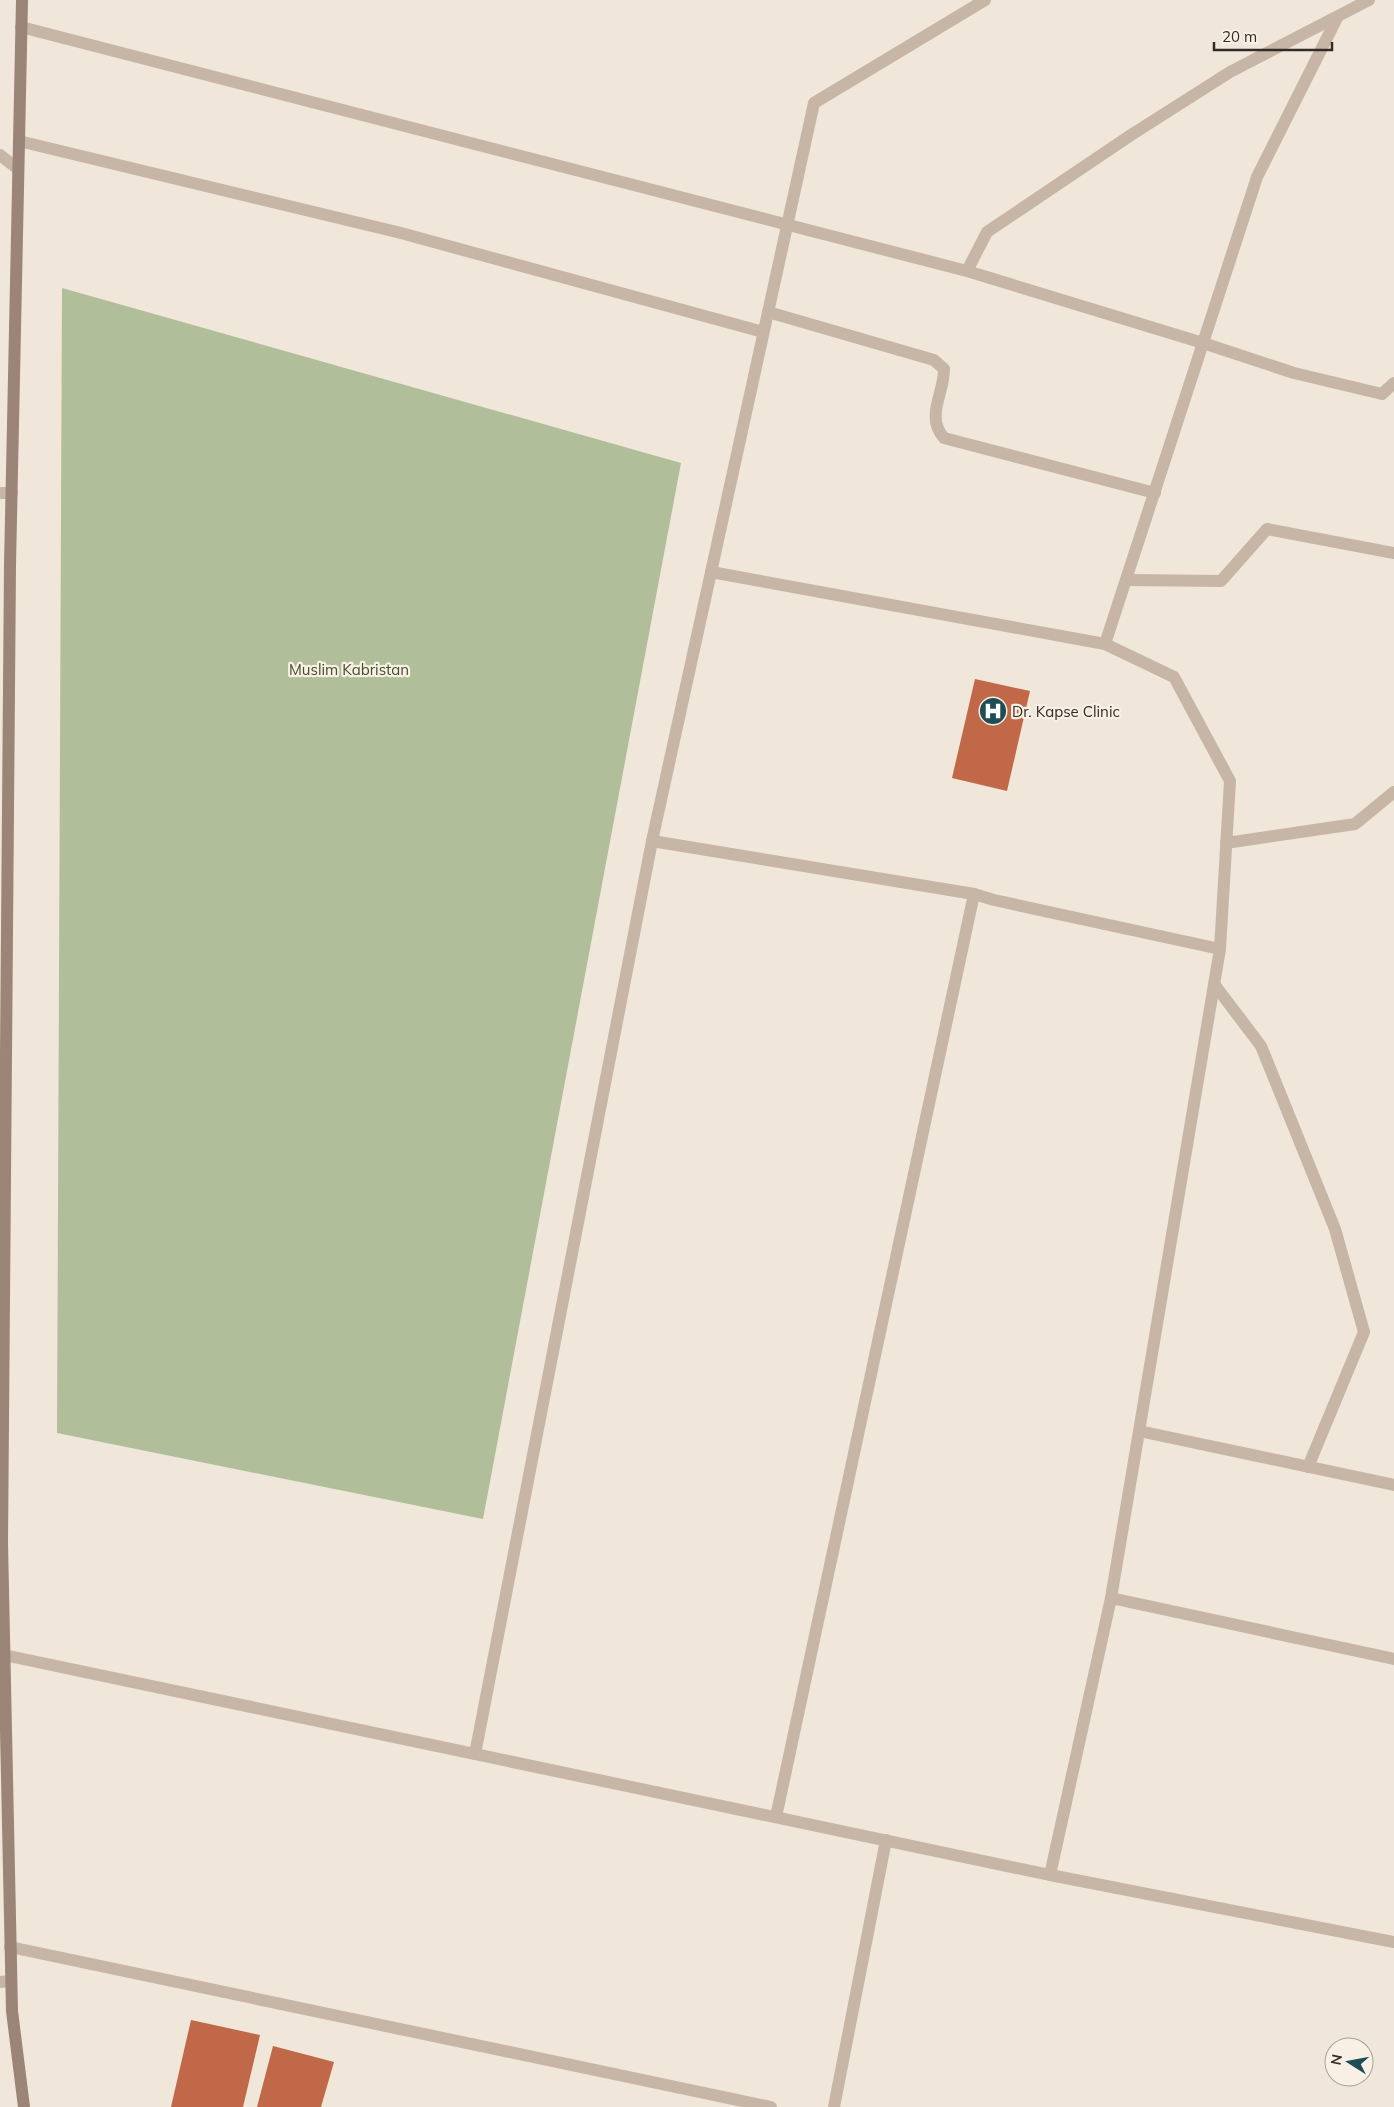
<svg xmlns="http://www.w3.org/2000/svg" width="1394" height="2107" viewBox="0 0 1394 2107" font-family="Mulish,sans-serif">
	<style>
		.green { fill: #b1be9a }
		.building { fill: #c06848 }
		.lines { fill: none; stroke-linecap: round; stroke-linejoin: round }
		.service { stroke: #c7b6a6; stroke-width: 12 }
		.minor { stroke: #c7b6a6; stroke-width: 12 }
		.tertiary { stroke: #c7b6a6; stroke-width: 12 }
		.secondary { stroke: #9a8578; stroke-width: 12 }
		.labels { text-anchor: middle; dominant-baseline: central; stroke-width: 4.5; stroke-linejoin: round; paint-order: stroke }
		.park-label { font-size: 15px; fill: #42502c; stroke: #f8f0e5 }
		.poi-label { font-size: 15px; fill: #332b27; stroke: #f8f0e5; text-anchor: start }
	</style>
	<rect width="100%" height="100%" fill="#f0e6d9"/>
	<path class="green" d="M62,288L681,463L483,1519L57,1433Z"/>
	<g class="building">
		<path d="M975,679L1030,691L1007,791L952,778Z"/>
		<path d="M191,2020L260,2035L243,2107H171Z"/>
		<path d="M273,2046L334,2062L321,2107H257Z"/>
	</g>
	<g class="lines">
		<g class="service">
			<path d="M1127,580L1221,581L1267,529L1394,553"/>
			<path d="M1226,843L1355,824L1394,792"/>
			<path d="M0,1982L11,1981"/>
		</g>
		<g class="minor">
			<path d="M19,141L401,233L763,332"/>
			<path d="M0,155L18,169"/>
			<path d="M967,271L1203,343L1294,373L1382,394L1394,383"/>
			<path d="M768,312L934,360L944,369C944,395 925,416 944,438L1155,493"/>
			<path d="M0,493H12"/>
			<path d="M711,572L1105,644L1257,177L1337,18"/>
			<path d="M1105,644L1174,677L1230,781L1220,949"/>
			<path d="M652,841L814,103L985,0"/>
			<path d="M974,894L994,900L1220,949L1111,1598"/>
			<path d="M1214,984L1261,1046L1335,1229L1364,1332L1308,1467"/>
			<path d="M1139,1431L1394,1485"/>
			<path d="M4,1655L1050,1875L1111,1598L1394,1659"/>
			<path d="M475,1754L652,841L974,894L776,1817"/>
			<path d="M1050,1875L1394,1942"/>
			<path d="M10,1947L771,2107"/>
			<path d="M834,2107L886,1840"/>
		</g>
		<path class="tertiary" d="M21,27L967,271L987,232L1131,135L1230,72L1369,0"/>
		<path class="secondary" d="M22,0L10,565L2,1543L12,2011L24,2107"/>
	</g>
	<defs>
		<symbol id="hospital-disc" viewBox="-11 -11 22 22"><circle r="9.5" fill="#1e4e53" stroke="#f8f0e5"/><path d="M-5-5h3v3.5h4V-5h3V5h-3V1.5h-4V5h-3Z" fill="#fff"/></symbol>
	</defs>
	<g fill-rule="evenodd">
		<use href="#hospital-disc" x="977" y="695" width="32" height="32"/>
	</g>
	<g class="labels">
		<g class="park-label">
			<text x="349" y="669">Muslim Kabristan</text>
		</g>
		<g class="poi-label">
			<text x="1012" y="711">Dr. Kapse Clinic</text>
		</g>
	</g>
	<g transform="translate(1349 2062) rotate(281)"><circle r="24" fill="#f8f0e5" stroke="#a9a199"/>
	<path d="M0-4L9 19L0 12L-9 19Z" fill="#1e4e53"/>
	<text y="-8" font-size="14" font-weight="bold" text-anchor="middle" fill="#332b27">N</text>
	</g>
	<path d="M1214 42v8h118v-8" fill="none" stroke="#332b27" stroke-width="2.5"/>
	<text x="1222" y="42" font-size="15" fill="#332b27" stroke="#f8f0e5" stroke-width="4" paint-order="stroke">20 m</text>
</svg>
